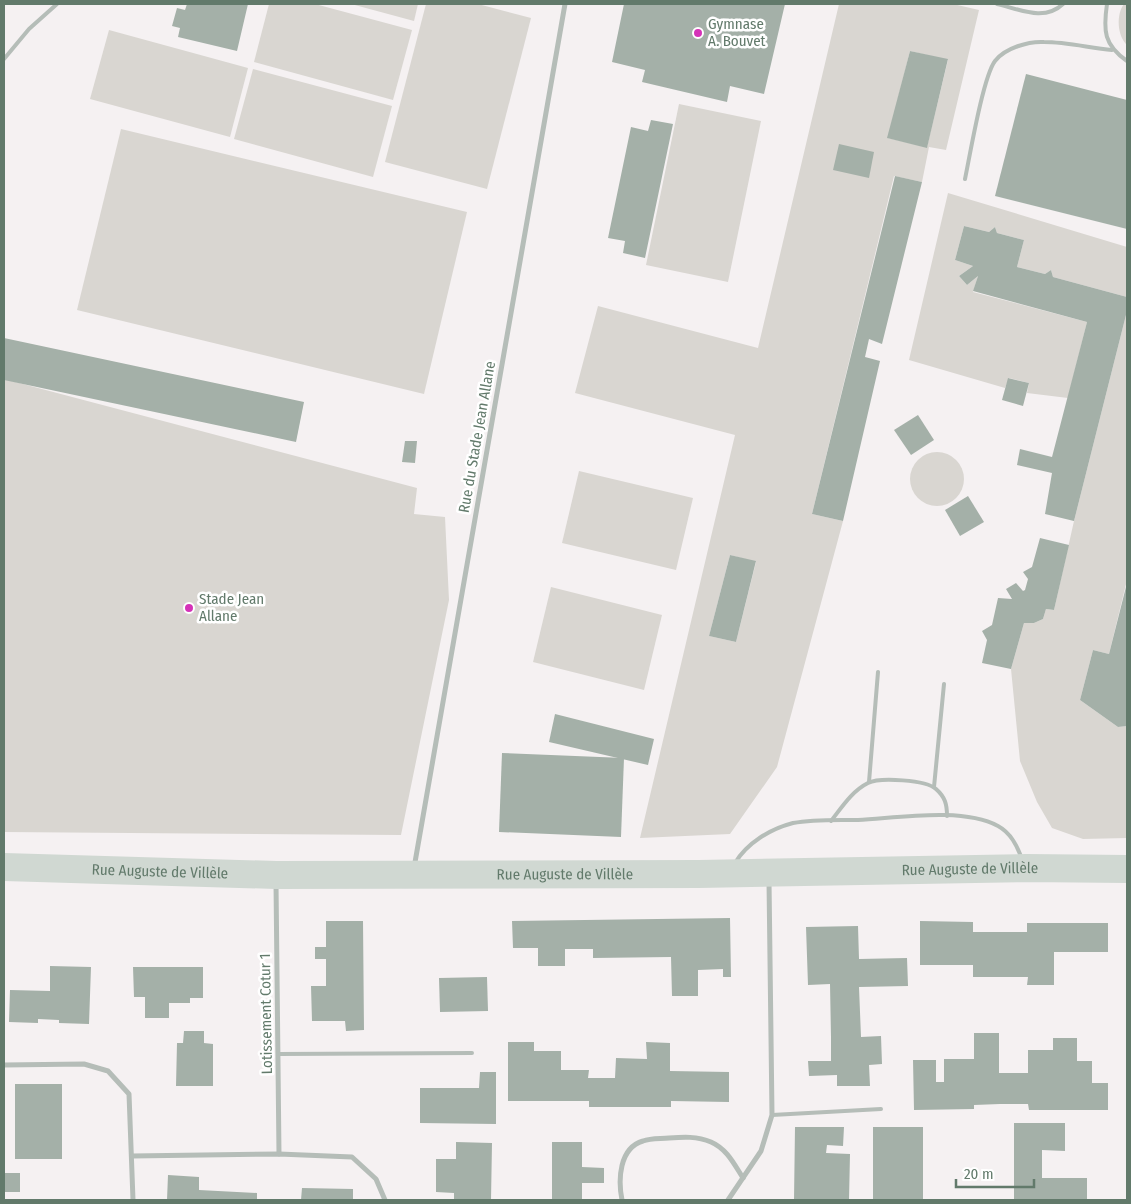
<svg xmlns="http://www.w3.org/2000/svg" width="1131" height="1204" viewBox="0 0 1131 1204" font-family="'Fira Sans Condensed',sans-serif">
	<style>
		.green { fill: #d9d6d1; fill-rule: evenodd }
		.building { fill: #a4b0a8 }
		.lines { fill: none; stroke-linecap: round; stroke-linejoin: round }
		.lane { stroke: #b5bdb8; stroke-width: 4 }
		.street { stroke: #b5bdb8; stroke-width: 5 }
		.secondary { stroke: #d0d8d2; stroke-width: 28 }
		.poi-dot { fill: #d532b8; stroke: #fff; stroke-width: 2 }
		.labels { text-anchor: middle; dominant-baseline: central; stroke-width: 5; stroke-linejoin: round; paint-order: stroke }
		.poi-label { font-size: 15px; fill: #627a6b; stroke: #fff; text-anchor: start }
		.street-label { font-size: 15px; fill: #627a6b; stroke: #fff }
	</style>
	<rect width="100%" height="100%" fill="#f5f1f2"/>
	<g class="green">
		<path d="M269,4H315L412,30L393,100L254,62Z"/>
		<path d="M351,4H418L414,21Z"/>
		<path d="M426,4H478L531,18L487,189L385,162Z"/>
		<path d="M839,4H953L979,10L946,150L929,147L922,182L894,176L812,514L843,521L777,767L730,834L640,838L735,435L575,393L598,306L758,348ZM910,51L948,60L927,147L888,138ZM730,555L756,562L736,642L709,636Z"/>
		<path d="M1124,4H1127V45C1117,36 1116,14 1124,4Z"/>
		<path d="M109,30L248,68L230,137L90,99Z"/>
		<path d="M253,69L392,106L373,177L234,139Z"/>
		<path d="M679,104L761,121L728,282L646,265Z"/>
		<path d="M121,129L467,212L424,394L77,310Z"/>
		<path d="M948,193L1127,247V297L1053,277L1051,270L1045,274L1017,267L1024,240L997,233L995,227L989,232L964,226L955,260L973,266L959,276L967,285L978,276L973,292L1087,322L1068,398L1027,393L1029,383L1009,378L1005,388L909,360Z"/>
		<path d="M1127,311V580L1109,654L1093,650L1080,700L1118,727L1127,726V838L1083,839L1052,828L1037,802L1020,761L1011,669L1024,623H1034L1043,619L1046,609L1054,610L1074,521Z"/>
		<path d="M4,379L417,488L414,514L445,517L449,600L401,835L4,832Z"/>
		<circle cx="937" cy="479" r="27"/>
		<path d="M579,471L693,498L676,570L562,543Z"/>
		<path d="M551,587L662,615L644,690L533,662Z"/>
	</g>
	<g class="building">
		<path d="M187,4H248L237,51L178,37L180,28L172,26L177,8L185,10Z"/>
		<path d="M624,4H785L764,94L730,86L727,102L642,82L645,70L612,62Z"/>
		<path d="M910,51L948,59L927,148L887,138Z"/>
		<path d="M1026,74L1127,100V229L995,196Z"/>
		<path d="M651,120L673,124L645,258L623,253L625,241L608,238L631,127L648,131Z"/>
		<path d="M839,144L874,152L869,178L833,170Z"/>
		<path d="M895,176L922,182L882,344L869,339L865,357L880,361L843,521L812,514Z"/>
		<path d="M964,226L989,232L995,227L997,233L1024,240L1017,267L1045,274L1051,270L1053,277L1127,297V311L1074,521L1045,514L1052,473L1017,465L1020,449L1052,457L1087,322L973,291L978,276L967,285L959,276L973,266L955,260Z"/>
		<path d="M4,338L304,402L296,442L4,380Z"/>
		<path d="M1008,378L1029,383L1023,406L1002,400Z"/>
		<path d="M918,415L934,440L911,455L894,430Z"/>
		<path d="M405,441H417L415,463L402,462Z"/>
		<path d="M968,496L984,522L960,536L945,510Z"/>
		<path d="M1040,538L1069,545L1054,610L1046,609L1043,619L1034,623H1024L1011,669L982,663L987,640L982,631L992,625L998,598L1012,599L1006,589L1016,583L1023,591L1025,590L1028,579L1023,572L1032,567Z"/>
		<path d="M730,555L756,561L736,642L709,636Z"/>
		<path d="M1127,583V726L1118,727L1080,700L1093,650L1109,654Z"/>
		<path d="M555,714L654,739L648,765L549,742Z"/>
		<path d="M502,753L624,758L621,837L499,832Z"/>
		<path d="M730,918L731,977H723V969L698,970V996H672L671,957L593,958V949H565V966H538V948H513L512,921Z"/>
		<path d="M326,921H363L364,1030L346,1031L345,1021H312L311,986H326V959H315V947H326Z"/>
		<path d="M920,921L973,922V932H1027V923H1108V952H1054V985H1027L1028,977H973V965H920Z"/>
		<path d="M858,926L859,959L907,958L908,986L859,987L861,1037L881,1036L882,1064L869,1065L870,1086H837V1075L809,1076L808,1061H831V1037L830,984L808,985L806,927Z"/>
		<path d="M50,966L91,967L89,1024L59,1023V1020L38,1019V1023L9,1022L10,990L50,991Z"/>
		<path d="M133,967H203V998H190V1003H169V1018H145V997H134Z"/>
		<path d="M487,977L488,1011L440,1012L439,978Z"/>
		<path d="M184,1031H204V1043L213,1044V1086H176L177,1043H183Z"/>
		<path d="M974,1033H999V1073H1028V1050H1053V1038H1077V1061H1092V1083H1108V1110H1029L1028,1104H1000L974,1105V1109L914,1110L913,1060H936V1082H944V1059H974Z"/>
		<path d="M508,1042H534V1051H561V1070H589L588,1078H615L616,1058L647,1059L646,1042L670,1043V1071L729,1072V1102L671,1101V1107H589V1101H508Z"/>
		<path d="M480,1072H496V1124L420,1123V1088H479Z"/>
		<rect x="15" y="1084" width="47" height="75"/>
		<path d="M1014,1123H1065V1151L1042,1150V1178H1087V1200H1014Z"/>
		<path d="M795,1127H844L843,1146L827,1145L826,1153L850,1154L849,1200H794Z"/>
		<rect x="873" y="1127" width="50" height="73"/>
		<path d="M456,1142L492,1143L491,1200H454V1193L436,1192V1159H456Z"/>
		<path d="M552,1142H582V1167L604,1168V1183H582V1200H552Z"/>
		<rect x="4" y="1173" width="16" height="19"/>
		<path d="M168,1175L199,1177V1190L257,1193V1200H167Z"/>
		<path d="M302,1188L353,1189V1200H301Z"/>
	</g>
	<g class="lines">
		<g class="lane">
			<path d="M997,4C1019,9 1044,22 1063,4"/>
			<path d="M1107,4C1103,31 1104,45 1127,61"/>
			<path d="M4,59L29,29L57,4"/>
			<path d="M965,179C970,155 983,77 995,61C1005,48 1029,41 1044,42C1067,42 1090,48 1112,50"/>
			<path d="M869,782L878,672"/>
			<path d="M934,787L944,684"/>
			<path d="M831,821C842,807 852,791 868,783C880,777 926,780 936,789C945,797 947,804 947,816"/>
			<path d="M735,863C747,843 770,829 793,823C814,819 837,820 858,820C898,818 962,807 998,826C1011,833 1017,846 1022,859"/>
			<path d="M279,1054L472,1053"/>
			<path d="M772,1115L881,1109"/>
		</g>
		<g class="street">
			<path d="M414,868L565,4"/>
			<path d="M276,883L279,1154"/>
			<path d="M4,1065L84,1064L108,1071L129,1094L133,1200"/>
			<path d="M132,1156L279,1154L352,1157L376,1179L385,1200"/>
			<path d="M622,1200C618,1180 619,1148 643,1141C651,1138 661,1139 669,1138C683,1137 697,1136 711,1142C727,1149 734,1164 743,1178"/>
			<path d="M728,1200L761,1151L772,1115L769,881"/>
		</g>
		<path class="secondary" id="s1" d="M4,867L276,875L699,874L1026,868L1127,869"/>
	</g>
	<g class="poi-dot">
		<circle cx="698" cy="33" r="5"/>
		<circle cx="189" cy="608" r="5"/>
	</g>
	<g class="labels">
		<g class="poi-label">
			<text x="708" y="24">Gymnase<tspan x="708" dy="17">A. Bouvet</tspan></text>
			<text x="199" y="599">Stade Jean<tspan x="199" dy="17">Allane</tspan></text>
		</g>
		<g class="street-label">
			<text transform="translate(477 437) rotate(-80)">Rue du Stade Jean Allane</text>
			<text stroke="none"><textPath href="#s1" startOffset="966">Rue Auguste de Villèle</textPath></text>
			<text stroke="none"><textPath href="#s1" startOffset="156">Rue Auguste de Villèle</textPath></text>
			<text stroke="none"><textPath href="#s1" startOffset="561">Rue Auguste de Villèle</textPath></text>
			<text transform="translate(266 1014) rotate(-91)">Lotissement Cotur 1</text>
		</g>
	</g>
	<rect width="1131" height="1204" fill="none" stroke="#627a6b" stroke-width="10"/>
	<path d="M956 1179v8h78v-8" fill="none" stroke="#627a6b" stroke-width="2.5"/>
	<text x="964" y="1179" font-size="15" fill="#627a6b" stroke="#ffffff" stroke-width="4" paint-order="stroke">20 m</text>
</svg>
